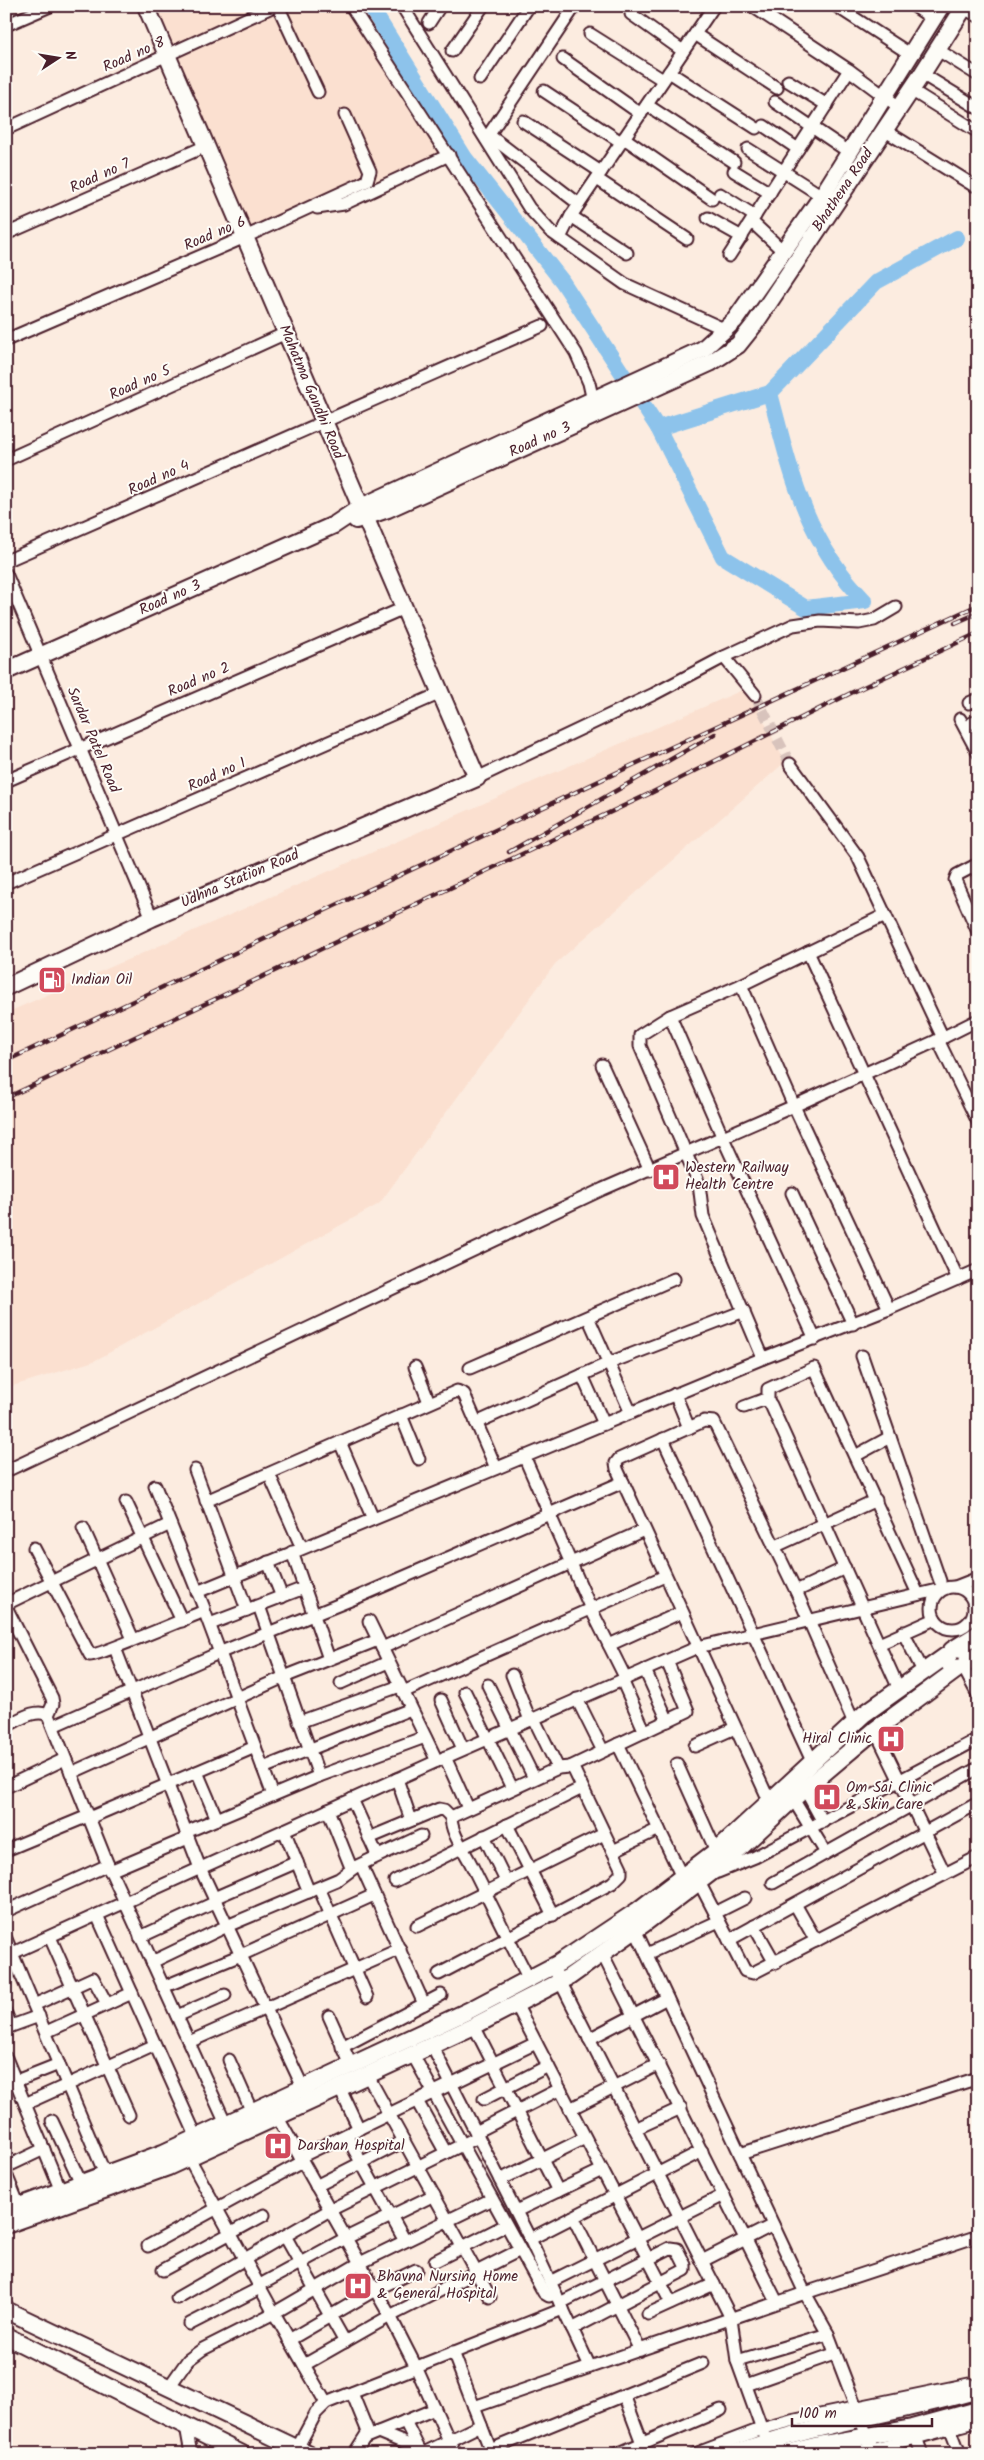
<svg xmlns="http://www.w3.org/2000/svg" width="984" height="2460" viewBox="0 0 984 2460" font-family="Kalam,sans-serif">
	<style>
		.built { fill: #fbe0d0 }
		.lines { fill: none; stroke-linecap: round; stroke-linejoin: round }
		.river { stroke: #8dc3eb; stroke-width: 16 }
		.street-tunnel { stroke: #d8c3bc; stroke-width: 11; stroke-dasharray: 11 5.5; stroke-linecap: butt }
		.street-casing { stroke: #4a1f2b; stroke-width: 15 }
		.secondary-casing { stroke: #4a1f2b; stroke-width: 20 }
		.street { stroke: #fdfcf7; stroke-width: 11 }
		.secondary { stroke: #fdfcf7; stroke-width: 16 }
		.rail-casing { stroke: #4a1f2b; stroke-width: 4.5 }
		.rail { stroke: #fdfcf7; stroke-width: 2.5; stroke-dasharray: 8; stroke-linecap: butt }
		.labels { text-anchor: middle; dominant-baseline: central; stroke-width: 4; stroke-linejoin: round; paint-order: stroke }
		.street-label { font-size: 15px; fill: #4a1f2b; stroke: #fdfcf7 }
		.poi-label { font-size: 15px; fill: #4a1f2b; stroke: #fdfcf7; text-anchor: start }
	</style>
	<rect width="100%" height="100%" fill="#fcece0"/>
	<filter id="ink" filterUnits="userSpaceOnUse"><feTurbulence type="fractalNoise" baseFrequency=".02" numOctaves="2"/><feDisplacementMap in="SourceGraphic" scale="10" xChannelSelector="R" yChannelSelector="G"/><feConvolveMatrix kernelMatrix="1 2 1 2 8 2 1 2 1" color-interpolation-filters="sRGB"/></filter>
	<g filter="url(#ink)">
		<g class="built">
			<path d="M150,6H348L445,154L248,232Z"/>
			<path d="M747,688L785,762L555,964L379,1204L94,1361L6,1388V1013Z"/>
		</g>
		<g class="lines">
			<g class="river">
				<path d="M370,6L465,158L562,281L658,428L723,557L806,608L865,601C805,540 791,473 770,393L876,282L957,238"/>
				<path d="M658,428L770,393"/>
			</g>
			<path class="street-tunnel" d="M755,695L790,764"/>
			<defs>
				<g id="street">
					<path d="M278,6L318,92"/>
					<path d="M351,6L576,353L589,383L593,401"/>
					<path d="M402,6L529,208L550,231L625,284L726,330"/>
					<path d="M752,6L849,70L899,107"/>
					<path d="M836,6L910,54"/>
					<path d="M914,6L933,19"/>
					<path d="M964,8L978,16"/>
					<path d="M631,14L683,51"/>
					<path d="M429,23L440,6"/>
					<path d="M6,25L50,6"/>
					<path d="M590,34L663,80"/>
					<path d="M695,34L777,88"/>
					<path d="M938,50L978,75"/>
					<path d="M452,51L483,6"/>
					<path d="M563,59L641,114"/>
					<path d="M669,72L756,128"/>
					<path d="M922,74L978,108"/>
					<path d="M480,79L529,6"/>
					<path d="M788,81L827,105"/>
					<path d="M911,90L978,132"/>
					<path d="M544,91L621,142"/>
					<path d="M775,102L849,152"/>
					<path d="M647,105L734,162"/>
					<path d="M523,121L601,172"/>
					<path d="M764,126L798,149"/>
					<path d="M6,129L274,6"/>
					<path d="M884,130L973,185"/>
					<path d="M489,135L579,204"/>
					<path d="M624,138L712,199"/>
					<path d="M486,139L575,6"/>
					<path d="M748,149L822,196"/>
					<path d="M734,171L770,193"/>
					<path d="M597,179L687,239"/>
					<path d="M720,194L755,216"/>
					<path d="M317,208L344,204L449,155"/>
					<path d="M571,216L627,253"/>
					<path d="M708,218L742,237"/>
					<path d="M752,222L782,250"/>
					<path d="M6,234L206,146"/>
					<path d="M560,238L571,216L714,6"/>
					<path d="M729,256L849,70"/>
					<path d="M6,340L245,237L367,181L370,171L345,115"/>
					<path d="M6,460L286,333"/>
					<path d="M6,561L542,326"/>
					<path d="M6,574L152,918"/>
					<path d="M724,657L755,695"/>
					<path d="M969,703L978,699"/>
					<path d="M960,719L978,753"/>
					<path d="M972,723L978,721"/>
					<path d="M790,764L858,857L943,1038"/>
					<path d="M477,778L654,694L724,657L793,625L820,621L859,623L874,620L896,607"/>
					<path d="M6,781L404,608"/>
					<path d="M978,864L957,875L955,880L978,932"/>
					<path d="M6,883L441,693"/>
					<path d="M808,952L958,1279"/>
					<path d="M741,985L794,1106L889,1309"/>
					<path d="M670,1016L723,1138L815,1339"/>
					<path d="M938,1040L978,1122"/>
					<path d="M602,1065L650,1170"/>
					<path d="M792,1193L853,1324"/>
					<path d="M588,1317L631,1413"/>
					<path d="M862,1356L940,1581"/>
					<path d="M763,1358L703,1216L699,1184L640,1046V1035L670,1016L741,985L885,915"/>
					<path d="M415,1367L429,1402"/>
					<path d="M470,1368L674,1279"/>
					<path d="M582,1375L604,1424"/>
					<path d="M675,1394L689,1428"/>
					<path d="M768,1401V1389L814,1368L918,1594"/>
					<path d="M744,1407L763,1400L768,1401L771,1405L899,1689"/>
					<path d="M401,1415L419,1459"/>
					<path d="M476,1423L609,1363L744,1311"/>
					<path d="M663,1439L812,1761"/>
					<path d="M340,1442L373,1519"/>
					<path d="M524,1456L591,1609L626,1679"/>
					<path d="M855,1456L890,1437"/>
					<path d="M195,1470L247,1610"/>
					<path d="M6,1471L603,1189L794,1106L938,1040L978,1020"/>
					<path d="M269,1474L302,1548"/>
					<path d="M206,1501L457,1391L464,1394L496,1468"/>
					<path d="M126,1502L182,1621"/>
					<path d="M83,1528L133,1639"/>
					<path d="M774,1547L876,1500"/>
					<path d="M34,1548L90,1655C98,1656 187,1618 202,1612L204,1608L155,1486"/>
					<path d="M292,1552L329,1659"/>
					<path d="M268,1562L282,1597"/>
					<path d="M955,1587L978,1578"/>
					<circle cx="953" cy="1608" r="21"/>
					<path d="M796,1591L845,1568"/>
					<path d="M197,1592L761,1359L889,1309L978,1270"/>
					<path d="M6,1604L170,1524"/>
					<path d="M259,1606L319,1776"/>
					<path d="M6,1607L52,1698L53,1704L48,1715"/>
					<path d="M204,1610L273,1795"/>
					<path d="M369,1621L437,1761"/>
					<path d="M210,1624L304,1588"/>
					<path d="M903,1632L923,1671"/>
					<path d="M879,1644L935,1619"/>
					<path d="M609,1645L682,1612"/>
					<path d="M115,1648L200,1868L306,2094"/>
					<path d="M382,1648L644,1530"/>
					<path d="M963,1667L978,1695"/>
					<path d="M645,1670L668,1721"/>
					<path d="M512,1675L530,1720"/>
					<path d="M622,1680L645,1732"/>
					<path d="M341,1683L388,1662"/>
					<path d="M488,1685L534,1778"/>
					<path d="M403,1692L665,1576"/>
					<path d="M465,1692L512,1788"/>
					<path d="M577,1699L603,1751"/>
					<path d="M441,1700L463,1749"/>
					<path d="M534,1719L558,1768"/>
					<path d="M299,1722L400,1686"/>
					<path d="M6,1726C19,1720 35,1708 48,1715L108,1865L226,2124"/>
					<path d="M53,1726L221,1652L358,1597L623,1482"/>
					<path d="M875,1730L945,1874"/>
					<path d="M618,1744L682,1877"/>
					<path d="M695,1746L735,1728"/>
					<path d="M445,1757L468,1808"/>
					<path d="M677,1764L716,1851"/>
					<path d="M570,1767L688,1711L667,1661"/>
					<path d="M263,1768L411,1709"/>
					<path d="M197,1772L217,1819"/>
					<path d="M71,1773L284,1677L378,1640"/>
					<path d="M397,1779L411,1820"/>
					<path d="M6,1787L65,1759"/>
					<path d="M805,1789L823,1822"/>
					<path d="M352,1799L377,1855"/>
					<path d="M793,1799L826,1853"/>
					<path d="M772,1807L617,1469L616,1463L619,1459L704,1421L714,1422L796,1591L854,1723"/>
					<path d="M328,1810L350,1865L355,1867L421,1836"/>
					<path d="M89,1818L255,1747"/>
					<path d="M507,1825L553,1915"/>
					<path d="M284,1830L309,1892"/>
					<path d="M186,1832L319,1776L425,1737"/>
					<path d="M484,1836L507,1883"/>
					<path d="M369,1838L439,1809L444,1810L451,1817"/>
					<path d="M6,1850L88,1816"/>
					<path d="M613,1851L659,1829"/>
					<path d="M361,1865L424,2004"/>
					<path d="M110,1871L188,1838"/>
					<path d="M718,1872L755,1857L978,1739"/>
					<path d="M395,1881L582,1788"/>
					<path d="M699,1882L745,1971L753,1973L978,1857"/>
					<path d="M773,1883L978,1768"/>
					<path d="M319,1888L367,1997"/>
					<path d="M214,1898L297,1862"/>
					<path d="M795,1904L816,1941"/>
					<path d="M6,1911L108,1865"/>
					<path d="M715,1913L745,1898"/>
					<path d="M97,1915L197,2138"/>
					<path d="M633,1925L805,2293L828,2334L874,2454"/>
					<path d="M417,1926L604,1834"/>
					<path d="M754,1926L775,1963"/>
					<path d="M50,1937L129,2115"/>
					<path d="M140,1937L216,1902"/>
					<path d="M6,1939L105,2174"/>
					<path d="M729,1940L978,1803"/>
					<path d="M602,1953L777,2302"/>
					<path d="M647,1954L719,1921"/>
					<path d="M6,1956L437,1761L698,1647L946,1588"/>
					<path d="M152,1962L227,1926L339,1879L355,1867"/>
					<path d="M439,1974L612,1883L621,1874V1868L574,1770L570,1767L558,1768L451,1817C451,1833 464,1850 471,1864C490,1902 509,1941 529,1979"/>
					<path d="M557,1975L731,2318L737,2361L766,2441"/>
					<path d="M163,1987L241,1955L374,1895"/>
					<path d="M516,2004L671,2303"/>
					<path d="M34,2005L93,1978L107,2004"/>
					<path d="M6,2014L11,2026"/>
					<path d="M177,2016L225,1995"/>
					<path d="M329,2016L351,2065"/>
					<path d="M474,2026L558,2191"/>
					<path d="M6,2028L39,2016"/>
					<path d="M46,2032L132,1993"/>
					<path d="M589,2039L667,1998"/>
					<path d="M189,2042L400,1949"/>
					<path d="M432,2046L530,2239L590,2367"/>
					<path d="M342,2047L441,1995"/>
					<path d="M413,2055L544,2293L549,2296L556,2294"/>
					<path d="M6,2058L61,2191"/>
					<path d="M229,2060L252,2112"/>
					<path d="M368,2076L490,2297"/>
					<path d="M6,2085L59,2064"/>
					<path d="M340,2089L359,2129"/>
					<path d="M484,2099L548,2066"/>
					<path d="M417,2101L446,2153"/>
					<path d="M25,2104L155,2045"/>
					<path d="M570,2109L659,2064"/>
					<path d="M274,2111L390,2316L416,2367L455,2454"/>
					<path d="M52,2121L81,2183"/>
					<path d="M635,2129L681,2108"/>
					<path d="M476,2132L560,2089"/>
					<path d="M346,2135L405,2241"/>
					<path d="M740,2154L978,2078"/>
					<path d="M300,2157L536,2043"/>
					<path d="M189,2158L274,2313L326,2403"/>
					<path d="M6,2167L44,2149"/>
					<path d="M6,2174L19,2206"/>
					<path d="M500,2180L585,2138"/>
					<path d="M316,2186L404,2141"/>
					<path d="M516,2211L602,2170"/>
					<path d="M573,2217L640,2350"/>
					<path d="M285,2236L345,2342"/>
					<path d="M530,2239L702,2151"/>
					<path d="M148,2246L302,2162"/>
					<path d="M435,2261L506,2225"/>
					<path d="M702,2261L773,2225"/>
					<path d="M163,2270L264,2215"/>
					<path d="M550,2282L724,2195"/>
					<path d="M258,2286L346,2238L434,2195"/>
					<path d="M177,2298L330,2210L478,2137"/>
					<path d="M560,2303L670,2248L677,2249L685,2265V2270L572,2329"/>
					<path d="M648,2314L714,2284"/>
					<path d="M190,2324L260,2288"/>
					<path d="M289,2340L375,2290L416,2270"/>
					<path d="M453,2352L492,2454"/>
					<path d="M737,2361L828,2334"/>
					<path d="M304,2365L390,2316L520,2250"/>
					<path d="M746,2385L834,2354"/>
					<path d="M169,2387L188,2360L203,2349L274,2313L360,2263L492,2199"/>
					<path d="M352,2393L368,2432L354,2454"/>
					<path d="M624,2395L642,2443"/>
					<path d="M474,2407L805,2293L978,2236"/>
					<path d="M405,2421L420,2451"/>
					<path d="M948,2423L960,2454"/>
					<path d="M186,2426L191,2454"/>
					<path d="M378,2432L419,2449"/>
					<path d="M914,2432L922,2454"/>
					<path d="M366,2437L435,2409"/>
					<path d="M490,2450L703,2363"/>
					<path d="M294,2454L316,2413L326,2403L563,2309"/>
					<path d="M422,2454L481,2425"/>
					<path d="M617,2454L721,2410"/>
					<path d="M695,2454L761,2429L791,2421L969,2384"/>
					<path d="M818,2454L838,2450H872L978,2421"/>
				</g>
				<g id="secondary">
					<path d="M356,520L388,509L710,363L738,345L754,325L922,74L965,6"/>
					<path d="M6,671L334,525L361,507L703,349L735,320L822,196L941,6"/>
					<path d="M6,987L152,918L477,778L146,6"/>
					<path d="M955,1649L964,1650C982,1673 934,1674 952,1650L978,1634"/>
					<path d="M6,2211L163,2153L468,2011L559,1963L637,1911L716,1851L864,1714L950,1653"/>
					<path d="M6,2225L168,2167L474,2026L569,1977L645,1923L725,1862L793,1799L875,1730L959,1668"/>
					<path d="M6,2310L309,2454"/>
					<path d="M6,2336L242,2454"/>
					<path d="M731,2454C811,2425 896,2414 978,2390"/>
					<path d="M782,2454L823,2444L912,2428L978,2410"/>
				</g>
			</defs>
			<use href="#street" class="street-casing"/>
			<use href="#secondary" class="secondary-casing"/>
			<use href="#street" class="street"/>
			<use href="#secondary" class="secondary"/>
			<defs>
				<g id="rail">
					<path d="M955,623L978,613"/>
					<path d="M509,852L715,734"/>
					<path d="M6,1061L635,764L978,605"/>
					<path d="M6,1098L651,793L853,692L978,633"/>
				</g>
			</defs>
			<use href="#rail" class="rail-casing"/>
			<use href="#rail" class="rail"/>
		</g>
	</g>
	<defs>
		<symbol id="fuel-square" viewBox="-11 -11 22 22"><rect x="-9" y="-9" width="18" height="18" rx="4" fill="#d1495b" stroke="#fdfcf7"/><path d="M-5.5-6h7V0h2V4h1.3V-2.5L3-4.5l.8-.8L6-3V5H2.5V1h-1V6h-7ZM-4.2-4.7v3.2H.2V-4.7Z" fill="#fff"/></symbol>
		<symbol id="hospital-square" viewBox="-11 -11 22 22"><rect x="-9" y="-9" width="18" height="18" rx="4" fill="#d1495b" stroke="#fdfcf7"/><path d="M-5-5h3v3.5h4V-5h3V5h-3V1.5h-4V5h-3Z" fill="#fff"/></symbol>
	</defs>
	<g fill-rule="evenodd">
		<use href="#fuel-square" x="36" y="964" width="32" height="32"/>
		<use href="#hospital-square" x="650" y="1161" width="32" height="32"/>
		<use href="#hospital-square" x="875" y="1723" width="32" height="32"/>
		<use href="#hospital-square" x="811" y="1781" width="32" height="32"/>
		<use href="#hospital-square" x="262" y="2130" width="32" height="32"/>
		<use href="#hospital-square" x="342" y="2270" width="32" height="32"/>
	</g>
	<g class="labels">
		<g class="street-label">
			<text transform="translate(134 55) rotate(-24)">Road no 8</text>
			<text transform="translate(100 176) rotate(-24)">Road no 7</text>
			<text transform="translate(843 190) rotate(-56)">Bhathena Road</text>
			<text transform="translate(215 234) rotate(-23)">Road no 6</text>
			<text transform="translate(140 383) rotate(-24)">Road no 5</text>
			<text transform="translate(311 392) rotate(67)">Mahatma Gandhi Road</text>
			<text transform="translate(540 440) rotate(-24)">Road no 3</text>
			<text transform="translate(159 478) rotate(-24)">Road no 4</text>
			<text transform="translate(170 598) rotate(-24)">Road no 3</text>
			<text transform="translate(199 680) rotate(-23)">Road no 2</text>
			<text transform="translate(93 740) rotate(67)">Sardar Patel Road</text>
			<text transform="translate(217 775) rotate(-24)">Road no 1</text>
			<text transform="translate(240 879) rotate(-23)">Udhna Station Road</text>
		</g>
		<g class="poi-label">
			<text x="71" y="980">Indian Oil</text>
			<text x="685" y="1168">Western Railway<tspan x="685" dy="17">Health Centre</tspan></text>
			<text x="872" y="1739" text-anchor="end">Hiral Clinic</text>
			<text x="846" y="1788">Om Sai Clinic<tspan x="846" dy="17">&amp; Skin Care</tspan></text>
			<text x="297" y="2146">Darshan Hospital</text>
			<text x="377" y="2277">Bhavna Nursing Home<tspan x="377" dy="17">&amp; General Hospital</tspan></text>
		</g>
	</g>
	<rect width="984" height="2460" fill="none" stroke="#fdfcf7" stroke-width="25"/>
	<rect x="12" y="12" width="959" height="2435" fill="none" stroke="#4a1f2b" stroke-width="2" filter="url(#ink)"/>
	<g transform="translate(58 58) rotate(78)" stroke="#fdfcf7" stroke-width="4" paint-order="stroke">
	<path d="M0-4L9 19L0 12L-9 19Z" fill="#4a1f2b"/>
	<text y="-8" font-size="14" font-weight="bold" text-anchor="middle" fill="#4a1f2b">N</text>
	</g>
	<path d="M792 2418v8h140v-8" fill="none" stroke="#4a1f2b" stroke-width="2.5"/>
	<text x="799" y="2418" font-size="15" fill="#4a1f2b" stroke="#fdfcf7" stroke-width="4" paint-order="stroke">100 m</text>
</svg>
